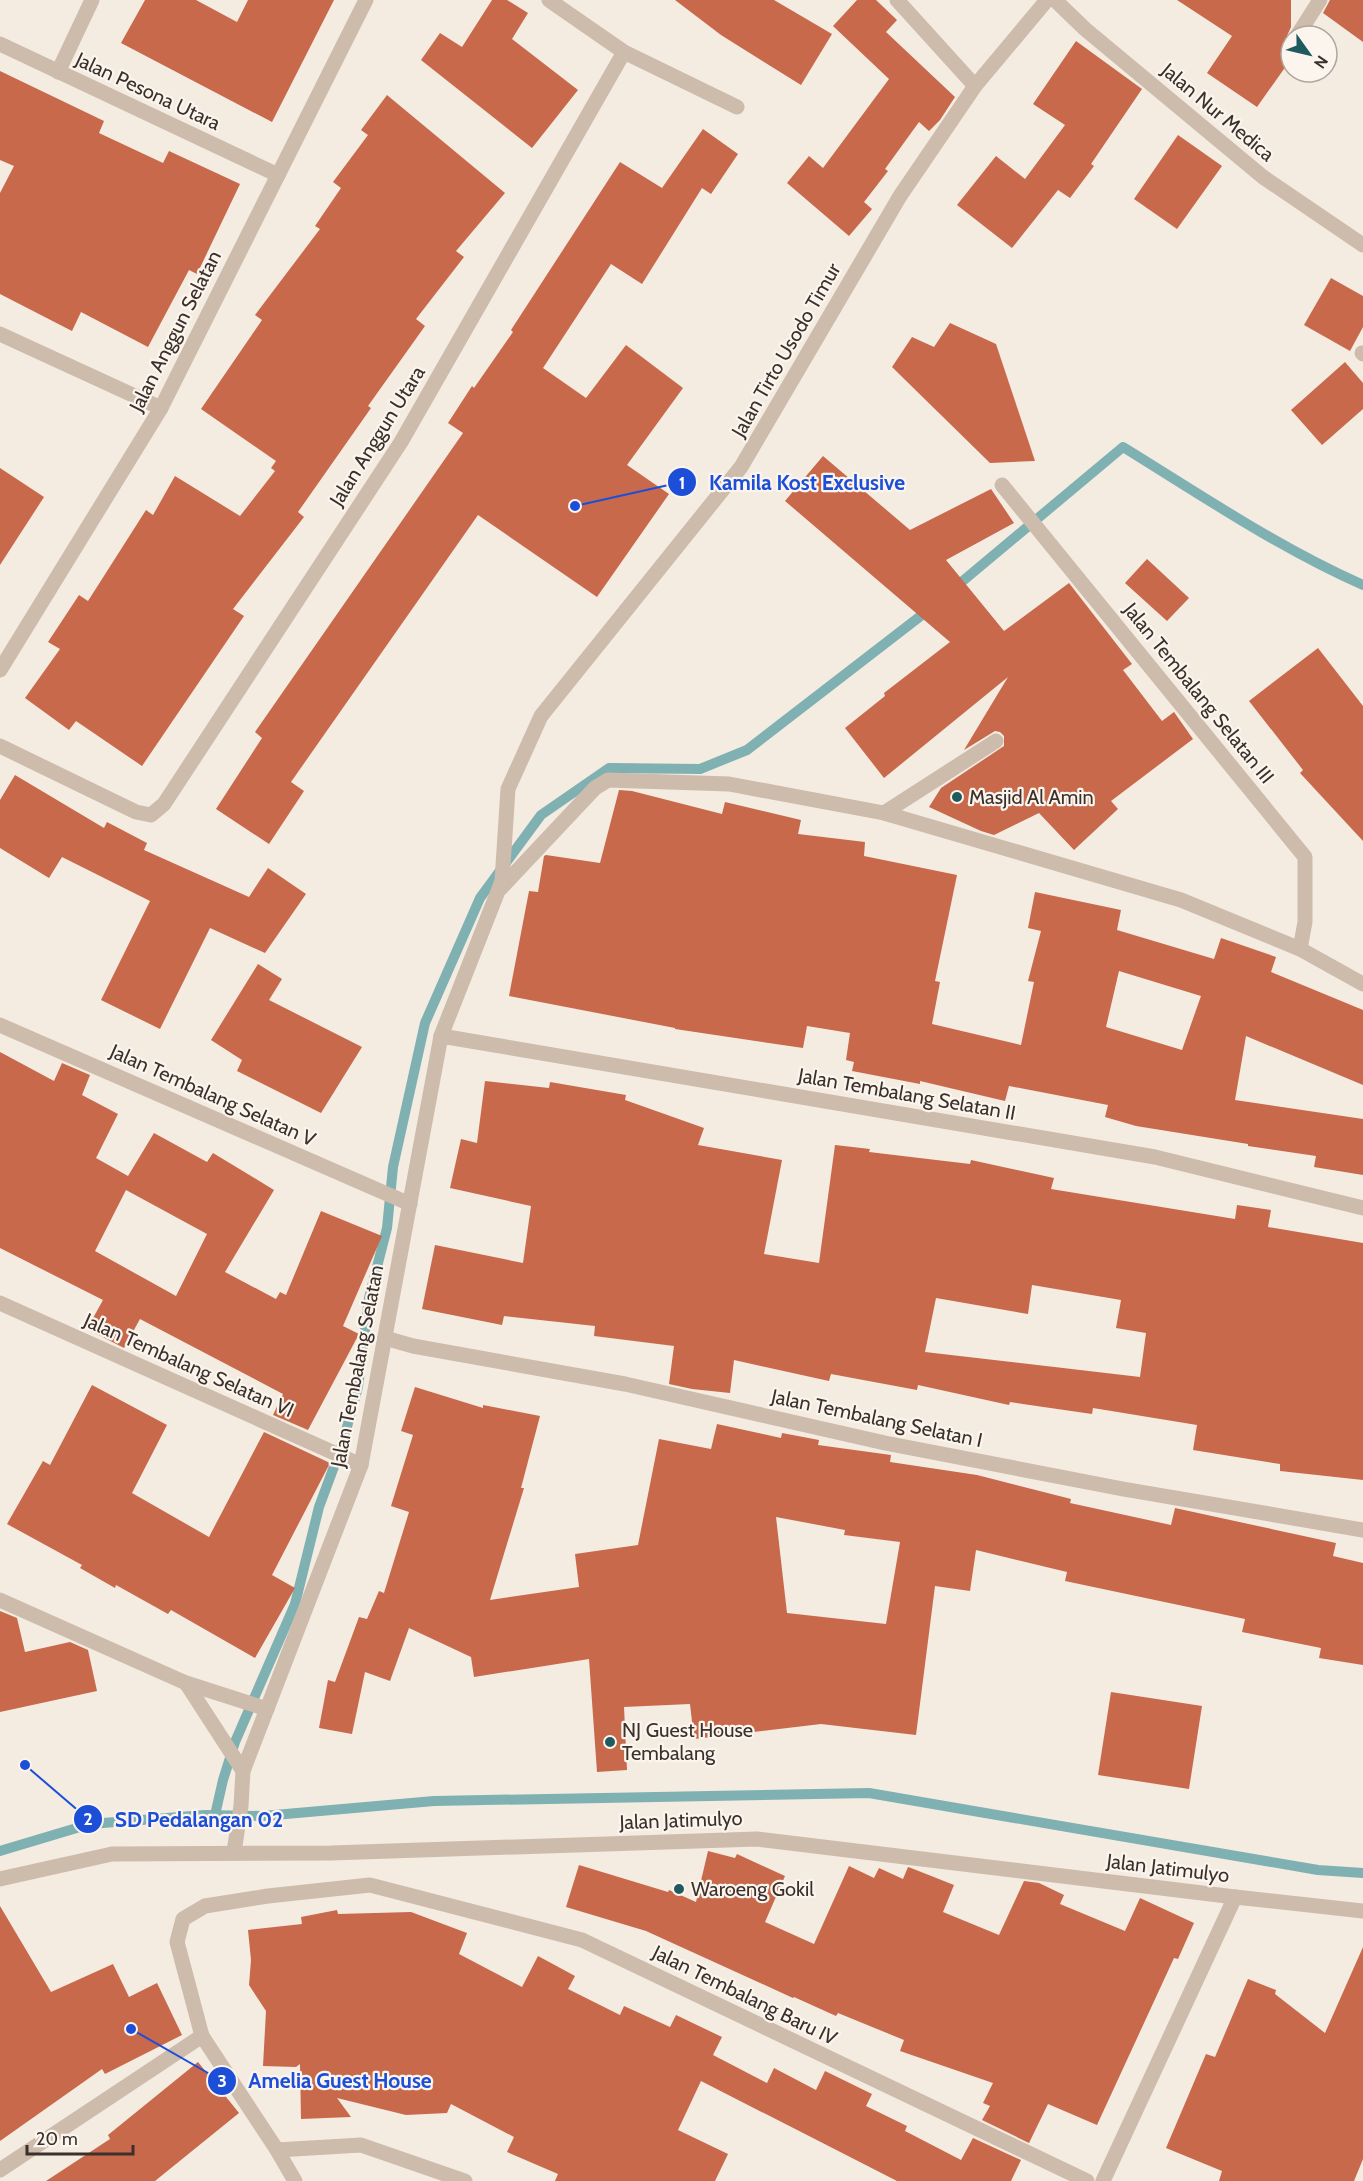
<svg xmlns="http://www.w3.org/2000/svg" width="1363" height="2181" viewBox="0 0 1363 2181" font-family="Cabin,sans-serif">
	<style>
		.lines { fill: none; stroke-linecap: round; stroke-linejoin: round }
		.stream { stroke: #7fb0b2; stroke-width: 10 }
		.building { fill: #c8694b; fill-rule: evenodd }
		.minor { stroke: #cdbbac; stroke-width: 15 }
		.tertiary { stroke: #cdbbac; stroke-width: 15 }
		.poi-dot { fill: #1f5a5e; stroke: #fbf5ee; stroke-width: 2 }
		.labels { text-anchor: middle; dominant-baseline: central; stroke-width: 4.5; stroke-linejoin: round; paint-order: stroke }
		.street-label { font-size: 20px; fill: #3b302b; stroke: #fbf5ee }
		.poi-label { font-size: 20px; fill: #3b302b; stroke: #fbf5ee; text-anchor: start }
		.leader { fill: none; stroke: #1d4ed8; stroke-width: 2 }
		.callout-dot { fill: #1d4ed8; stroke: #fbf5ee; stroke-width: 2 }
		.mark-label { font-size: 18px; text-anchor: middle; font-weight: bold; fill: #fff }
		.callout-label { font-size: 21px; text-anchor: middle; font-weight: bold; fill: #1d4ed8; stroke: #fbf5ee; stroke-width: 4.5; stroke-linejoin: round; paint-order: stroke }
	</style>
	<rect width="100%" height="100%" fill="#f4ebe1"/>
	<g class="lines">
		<g class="stream">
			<path d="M952,590L1123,447C1201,495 1279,548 1363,585"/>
			<path d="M215,1815L223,1780L235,1742L295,1604L319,1507L342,1445L358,1387L369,1298L387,1228L393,1167L425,1023L480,898L541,815L609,768L700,769L747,750L931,608"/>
			<path d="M0,1851L90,1824L205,1815L263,1816L434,1801L869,1793L1318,1870L1363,1873"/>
		</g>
	</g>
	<g class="building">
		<path d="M145,0H196L237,22L248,0H334L272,122L121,43Z"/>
		<path d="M492,0H507L528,13L512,39L578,90L532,148L421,60L440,33L462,47Z"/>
		<path d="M675,0H774L832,34L801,85L721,35Z"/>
		<path d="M857,0H876L897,20L886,32L955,97L940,120L929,131L919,122L885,169L888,171L864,202L872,209L849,236L787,183L809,156L823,168L889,79L833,26Z"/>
		<path d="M1177,0H1291V27L1287,36L1291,44V59L1257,107L1207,73L1232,36Z"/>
		<path d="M1330,0H1363V42L1323,13Z"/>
		<path d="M1076,41L1142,89L1091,164L1094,166L1070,198L1058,190L1012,248L957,205L996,156L1025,179L1065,125L1033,104Z"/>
		<path d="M0,71L104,121L99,133L163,163L169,151L240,184L197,274L189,270L148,347L81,312L72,331L0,294V193L14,166L0,160Z"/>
		<path d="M387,95L505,193L456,251L464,257L416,319L425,326L368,406L371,408L298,512L304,517L233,609L244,616L142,766L76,721L69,730L25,698L60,649L48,642L79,595L88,601L146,510L153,515L175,476L240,516L275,471L271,468L276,461L201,409L262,320L255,315L320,229L315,226L341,188L333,182L368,135L361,130Z"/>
		<path d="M703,129L738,154L711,194L702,188L642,284L611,264L543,368L586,398L626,345L683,388L627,465L669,494L597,597L478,515L291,782L304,791L269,844L216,809L262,738L255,732L463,433L448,423L472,386L474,388L513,332L511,330L620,162L662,188Z"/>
		<path d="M1178,135L1222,166L1177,229L1134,199Z"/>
		<path d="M1331,278L1363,296V327L1350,351L1304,325Z"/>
		<path d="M950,323L996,344L1035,461L990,463L892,367L912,337L934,347Z"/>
		<path d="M1345,362L1363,383V409L1322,445L1291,410Z"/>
		<path d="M823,456L910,530L991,489L1014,523L946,560L1004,631L1069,583L1132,664L1123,670L1162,721L1174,712L1193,739L1111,801L1118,809L1074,850L1039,813L994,835L981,831L929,807L941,788L1004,746V736L1000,732L995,731L964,750L1008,677L884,778L845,728L885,696L884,693L950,642L785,501Z"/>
		<path d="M0,468L44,497L0,565Z"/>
		<path d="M1147,559L1189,598L1167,621L1125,583Z"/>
		<path d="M1318,648L1363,706V841L1300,773L1303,770L1249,701Z"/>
		<path d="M15,775L104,828L107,822L147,843L144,850L249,897L268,868L306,894L265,953L210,928L160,1029L101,1000L150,901L62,857L49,878L0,848V800Z"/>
		<path d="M619,790L632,791L722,814L725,802L801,820L798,834L865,842L864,856L957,875L935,981L940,982L932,1024L1021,1045L1034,982L1028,981L1041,931L1028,928L1035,892L1121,910L1117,930L1214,959L1221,938L1276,957L1271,972L1363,1010V1085L1246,1036L1235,1100L1363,1119V1175L1314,1167L1316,1156L1248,1146V1144L1136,1126L1105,1117L1108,1105L1009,1086L1005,1101L920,1081V1084L852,1071L854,1062L846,1060L850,1033L807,1026L803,1048L675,1029V1028L509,996L529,891L538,892L544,856L546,855L600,863ZM1119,971L1201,996L1182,1050L1106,1027Z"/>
		<path d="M258,964L282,979L269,1000L362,1047L321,1113L237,1071L242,1060L211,1040Z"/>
		<path d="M0,1052L54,1081L62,1063L90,1075L82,1095L118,1114L96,1158L128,1176L154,1133L207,1162L213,1153L274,1190L225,1272L276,1299L280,1292L286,1295L321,1211L382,1236L343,1326L359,1334L308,1430L273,1415L283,1394L140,1319L124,1348L87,1329L103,1300L0,1248ZM126,1190L207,1234L176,1296L95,1251Z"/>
		<path d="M485,1081L549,1088L550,1082L626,1095L625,1100L704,1128L698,1145L782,1160L764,1254L819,1263L835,1145L870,1149L869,1152L970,1164L971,1160L1054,1178L1051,1189L1235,1219L1237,1205L1271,1210L1268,1227L1363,1243V1480L1280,1471V1464L1193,1450L1197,1425L1093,1408L1092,1414L1010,1402L1009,1405L918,1385L917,1390L831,1374L829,1381L734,1360L730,1393L692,1389L669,1384L674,1346L594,1336L595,1326L504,1316L502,1325L422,1309L435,1245L523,1263L531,1206L450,1188L461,1139L477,1143ZM1032,1285L1121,1300L1116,1328L1146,1333L1140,1377L925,1352L936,1298L1028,1314Z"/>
		<path d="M92,1385L167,1425L132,1493L209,1537L264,1432L330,1463L272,1575L295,1588L255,1658L171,1610L168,1614L116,1585L115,1588L80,1568L82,1565L7,1524L43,1461L50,1465Z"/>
		<path d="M415,1387L483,1408V1405L540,1416L521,1488H524L490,1600L579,1587L575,1554L638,1545L659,1439L711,1449L717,1424L781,1438L782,1433L819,1440L818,1445L891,1455L890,1462L977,1475L1071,1499L1070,1503L1171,1525L1175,1508L1336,1543L1333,1556L1363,1563V1665L1319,1658L1321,1648L1242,1632L1245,1619L1065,1581L1067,1572L976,1550L970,1591L935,1586L916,1735L821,1724L694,1739L690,1704L624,1707L627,1770L597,1772L589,1659L474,1677L471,1657L409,1628L390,1681L365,1672L352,1734L319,1728L328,1680L335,1682L359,1617L367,1619L379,1591L384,1593L409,1512L391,1506L413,1435L401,1431ZM776,1517L845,1530L844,1535L900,1542L886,1624L787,1613Z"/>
		<path d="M0,1611L17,1618L25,1652L70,1642L88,1650L97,1691L0,1712Z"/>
		<path d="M1111,1692L1202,1706L1189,1789L1098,1775Z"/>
		<path d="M708,1851L735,1858L737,1854L785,1876L765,1922L814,1944L849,1866L874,1878L879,1868L903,1879L908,1867L911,1868L954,1885L943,1912L999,1935L1024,1881L1039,1883L1064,1895L1060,1904L1125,1931L1140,1898L1194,1923L1178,1959L1174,1958L1097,2125L1048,2104L1029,2143L982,2120L990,2106L983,2103L993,2083L900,2051L904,2040L838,2013L836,2016L794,1997L793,1998L646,1931L566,1907L579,1865L668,1892L669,1890L696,1902Z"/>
		<path d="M0,1906L51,1992L113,1964L129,1997L157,1983L182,2035L105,2074L102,2069L0,2141Z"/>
		<path d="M337,1910L338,1914L411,1912L467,1933L459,1954L522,1987L538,1956L575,1976L568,1989L620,2015L624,2006L670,2027L676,2015L722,2037L713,2055L767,2083L774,2068L816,2090L825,2071L872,2094L866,2106L907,2126L905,2131L961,2160L973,2138L1021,2160L1011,2181H897L701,2081L678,2130L728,2154L715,2181H555L558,2174L507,2152L514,2137L451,2104L447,2113L406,2115L337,2098L351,2117L301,2119L300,2064L296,2067L263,2066L266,2011L249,1985L251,1960L248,1930L302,1924L301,1917Z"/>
		<path d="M1363,1947V2159L1354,2181H1219L1222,2171L1166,2148L1206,2054L1215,2057L1248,1979L1276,1990L1275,1994L1325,2033Z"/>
		<path d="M198,2062L239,2113L155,2181H46L110,2139L108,2135Z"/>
	</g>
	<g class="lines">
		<g class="minor">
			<path d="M549,0L624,52L737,107"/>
			<path d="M897,0L975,86"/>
			<path d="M1055,0L1085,29L1263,177L1363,245"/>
			<path d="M1297,36L1320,0"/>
			<path d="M0,44L278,175"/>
			<path d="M58,72L92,0"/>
			<path d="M0,334L161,408"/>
			<path d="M1362,353L1363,354"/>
			<path d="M1002,485L1305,857V922L1300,949"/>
			<path d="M0,670L161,408L366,0"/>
			<path d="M0,746L136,812L151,815L164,804L401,442L624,52"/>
			<path d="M884,813L996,741"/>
			<path d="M501,888L595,788L608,780L729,784L884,813L1181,900L1300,949L1363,984"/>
			<path d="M0,1025L410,1204"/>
			<path d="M441,1036L1155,1157L1363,1208"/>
			<path d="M0,1303L361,1465"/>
			<path d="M385,1338L413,1346L625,1384L885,1443L1123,1489L1363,1530"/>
			<path d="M0,1600L186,1683L267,1709"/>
			<path d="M186,1683L243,1771"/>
			<path d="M234,1852L241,1806L243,1771L361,1465L441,1036L502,881L508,789L541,716L741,467L900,196L975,86L1047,0"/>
			<path d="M277,2150L361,2145L465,2181"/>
			<path d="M0,2170L202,2036"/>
			<path d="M295,2181L277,2150L202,2036L177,1942L183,1919L205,1906L268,1896L370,1885L582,1940L1087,2181"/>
			<path d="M1103,2181L1235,1897"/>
		</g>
		<path class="tertiary" d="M0,1879L112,1854L331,1853L757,1839L1235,1897L1363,1911"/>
	</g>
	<g class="poi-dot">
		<circle cx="957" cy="797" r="6"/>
		<circle cx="610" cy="1742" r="6"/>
		<circle cx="679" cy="1889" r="6"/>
	</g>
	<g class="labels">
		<g class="street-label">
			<text transform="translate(148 91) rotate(25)">Jalan Pesona Utara</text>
			<text transform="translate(1218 112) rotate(40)">Jalan Nur Medica</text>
			<text transform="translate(175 331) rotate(-63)">Jalan Anggun Selatan</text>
			<text transform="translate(786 350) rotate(-60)">Jalan Tirto Usodo Timur</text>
			<text transform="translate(377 436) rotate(-58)">Jalan Anggun Utara</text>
			<text transform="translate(1199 693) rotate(51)">Jalan Tembalang Selatan III</text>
			<text transform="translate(907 1094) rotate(10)">Jalan Tembalang Selatan II</text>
			<text transform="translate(213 1095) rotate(24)">Jalan Tembalang Selatan V</text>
			<text transform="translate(189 1365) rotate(24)">Jalan Tembalang Selatan VI</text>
			<text transform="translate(357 1366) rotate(-79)">Jalan Tembalang Selatan</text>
			<text transform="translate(877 1418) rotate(12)">Jalan Tembalang Selatan I</text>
			<text transform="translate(681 1820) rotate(-2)">Jalan Jatimulyo</text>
			<text transform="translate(1168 1868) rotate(7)">Jalan Jatimulyo</text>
			<text transform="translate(745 1995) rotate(26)">Jalan Tembalang Baru IV</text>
		</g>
		<g class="poi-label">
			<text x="969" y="797">Masjid Al Amin</text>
			<text x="622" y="1730">NJ Guest House<tspan x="622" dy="23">Tembalang</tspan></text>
			<text x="691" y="1889">Waroeng Gokil</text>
		</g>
	</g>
	<path class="leader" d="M575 506L682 482M25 1765L88 1819M131 2029L222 2081"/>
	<g class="callout-dot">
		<circle cx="575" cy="506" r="6"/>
		<circle cx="25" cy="1765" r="6"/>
		<circle cx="131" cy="2029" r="6"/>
		<circle cx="682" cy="482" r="15"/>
		<circle cx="88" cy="1819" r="15"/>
		<circle cx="222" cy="2081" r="15"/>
	</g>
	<g class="mark-label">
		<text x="682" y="489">1</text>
		<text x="88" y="1825">2</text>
		<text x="222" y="2087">3</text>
	</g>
	<g class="callout-label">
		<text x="807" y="490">Kamila Kost Exclusive</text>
		<text x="199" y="1827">SD Pedalangan 02</text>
		<text x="340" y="2088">Amelia Guest House</text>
	</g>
	<g transform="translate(1309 54) rotate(124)"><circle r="28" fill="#fbf5ee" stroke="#aea6a0" stroke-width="1.5"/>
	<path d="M0-4.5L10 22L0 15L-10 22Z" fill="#1f5a5e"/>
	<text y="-9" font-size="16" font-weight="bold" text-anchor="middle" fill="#3b302b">N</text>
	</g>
	<path d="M27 2145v9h106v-9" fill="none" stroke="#3b302b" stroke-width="3"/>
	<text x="36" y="2145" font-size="18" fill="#3b302b" stroke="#fbf5ee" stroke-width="4.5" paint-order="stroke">20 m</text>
</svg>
